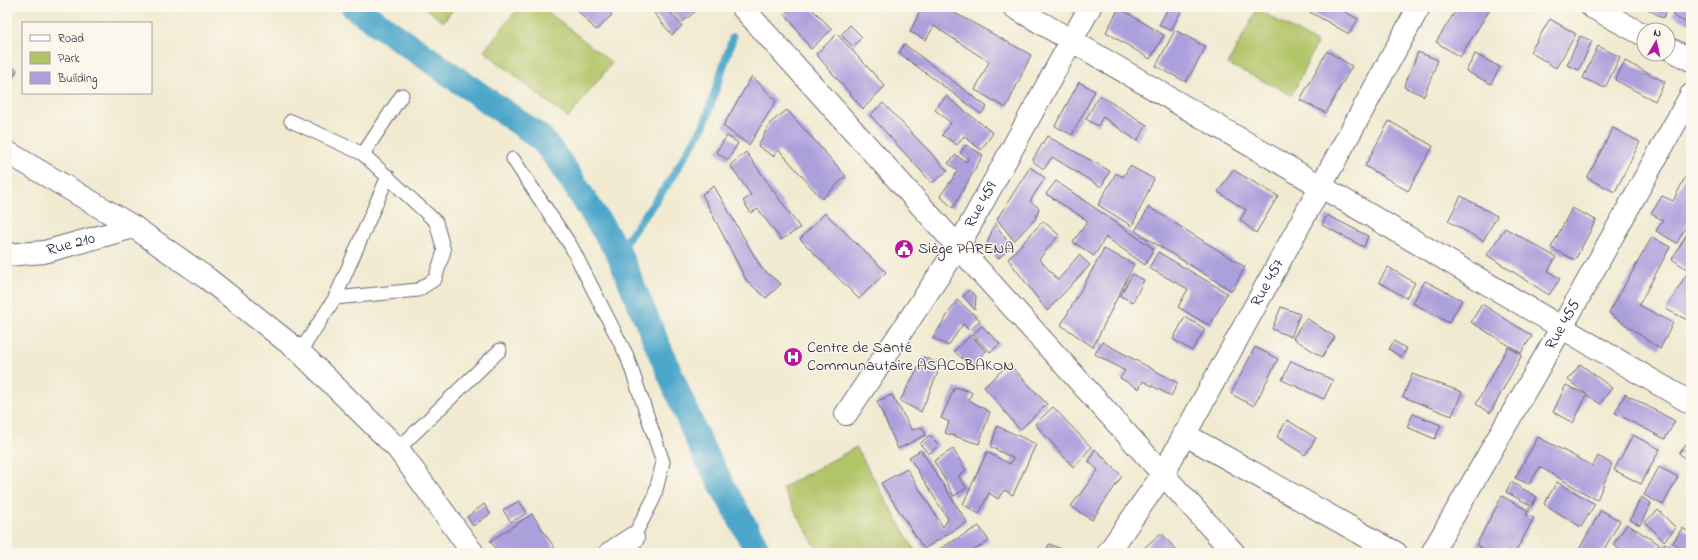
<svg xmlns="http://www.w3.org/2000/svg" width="1698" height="560" viewBox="0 0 1698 560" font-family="'Indie Flower',sans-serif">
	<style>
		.green { fill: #b2c468; stroke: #6a7352 }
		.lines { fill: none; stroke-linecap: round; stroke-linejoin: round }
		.stream { stroke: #4ca6ca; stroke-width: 8 }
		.canal { stroke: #4ca6ca; stroke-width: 26 }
		.building { fill: #ab9fdc }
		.service-casing { stroke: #6a6870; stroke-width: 15 }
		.minor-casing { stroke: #6a6870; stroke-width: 24 }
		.tertiary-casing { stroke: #6a6870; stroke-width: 24 }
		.secondary-casing { stroke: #6a6870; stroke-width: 24 }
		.service { stroke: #fff; stroke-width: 13 }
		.minor { stroke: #fff; stroke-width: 22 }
		.tertiary { stroke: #fff; stroke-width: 22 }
		.secondary { stroke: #fff; stroke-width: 22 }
		.labels { text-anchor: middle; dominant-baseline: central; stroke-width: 3; stroke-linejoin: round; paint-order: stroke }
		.street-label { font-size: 16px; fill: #22223b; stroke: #fbf7ec }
		.poi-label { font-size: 16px; fill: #22223b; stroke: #fbf7ec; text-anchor: start }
	</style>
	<rect width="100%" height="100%" fill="#fbf7ec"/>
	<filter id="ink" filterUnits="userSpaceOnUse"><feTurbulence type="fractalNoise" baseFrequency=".025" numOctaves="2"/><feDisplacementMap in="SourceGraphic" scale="8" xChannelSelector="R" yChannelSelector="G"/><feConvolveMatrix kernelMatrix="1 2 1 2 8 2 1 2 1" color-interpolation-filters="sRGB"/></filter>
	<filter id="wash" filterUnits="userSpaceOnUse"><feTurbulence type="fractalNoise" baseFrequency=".012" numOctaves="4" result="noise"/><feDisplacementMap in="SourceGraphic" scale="16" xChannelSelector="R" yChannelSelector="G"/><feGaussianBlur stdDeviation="0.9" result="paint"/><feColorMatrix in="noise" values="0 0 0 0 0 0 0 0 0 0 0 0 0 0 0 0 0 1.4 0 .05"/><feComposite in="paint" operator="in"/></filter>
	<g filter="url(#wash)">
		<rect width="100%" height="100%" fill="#f1ead1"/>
		<g class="green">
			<path d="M424,7H455L443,22Z"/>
			<path d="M519,7H542L612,63L568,118L484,51Z"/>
			<path d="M1257,9L1317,43L1292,95L1228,64Z"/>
			<path d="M856,447L916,553H819L782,488Z"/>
		</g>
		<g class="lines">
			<path class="stream" d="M618,252L667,185L704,125L733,37"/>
			<path class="canal" d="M354,7L541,138L562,165L618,252L700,445L759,553"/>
		</g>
		<g id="blocks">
			<g class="building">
				<path d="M574,7H604L612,15L596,30Z"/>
				<path d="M661,7H666L682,26L672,35L654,13Z"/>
				<path d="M670,7H692L696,11L682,22Z"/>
				<path d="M792,7H810L832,29L811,49L785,14Z"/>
				<path d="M922,7H944L1031,55L1006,108L975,90L989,62L934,26L926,40L910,32Z"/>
				<path d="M1169,7H1183L1171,31L1159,25Z"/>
				<path d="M1301,7H1336L1358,19L1349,34Z"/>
				<path d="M1458,7H1482L1489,11L1460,57L1436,42Z"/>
				<path d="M1644,7H1669L1663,18Z"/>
				<path d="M1677,7H1691V25L1672,15Z"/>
				<path d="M1119,8L1164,35L1150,59L1106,32Z"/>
				<path d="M1550,19L1576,34L1556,68L1530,52Z"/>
				<path d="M850,25L862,37L853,47L841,35Z"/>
				<path d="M1175,30L1206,47L1186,82L1156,66Z"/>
				<path d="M837,34L885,86L863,109L816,54Z"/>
				<path d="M1580,36L1592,41L1579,70L1567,65Z"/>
				<path d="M904,44L987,107L981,114L899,53Z"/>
				<path d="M1598,46L1620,57L1605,88L1583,78Z"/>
				<path d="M1327,51L1352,66L1326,113L1300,100Z"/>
				<path d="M1418,52L1438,60L1424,96L1404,87Z"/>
				<path d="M1475,54L1500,67L1491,84L1466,71Z"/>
				<path d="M1625,61L1665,82L1655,101L1615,80Z"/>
				<path d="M7,64L17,70L7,88Z"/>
				<path d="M752,76L776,101L749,145L723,126Z"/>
				<path d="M1079,82L1095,91L1072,135L1055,126Z"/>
				<path d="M1099,95L1147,125L1137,141L1103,117L1098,126L1086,119Z"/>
				<path d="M946,96L993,133L981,150L964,136L957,145L942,135L951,123L935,110Z"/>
				<path d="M883,103L948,171L932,183L870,115Z"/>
				<path d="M787,110L846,176L822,199L779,150L773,156L758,146L770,123Z"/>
				<path d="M1389,121L1433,146L1408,191L1365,166Z"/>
				<path d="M1613,128L1640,142L1615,192L1587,178Z"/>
				<path d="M727,136L738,143L728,160L716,152Z"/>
				<path d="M1047,136L1110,171L1101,187L1052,157L1044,169L1032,161Z"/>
				<path d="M966,145L983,155L953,208L940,196L958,171L948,163L956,155L966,162L968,159L960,153Z"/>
				<path d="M746,152L800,228L781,240L758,209L751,213L743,201L751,195L730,165Z"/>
				<path d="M1130,166L1154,179L1132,226L1098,205L1116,173L1123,177Z"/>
				<path d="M1691,166V218L1677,243L1656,231L1663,220L1651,214L1662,196L1673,201Z"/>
				<path d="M1030,167L1045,178L1030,201L1039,208L1036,218L1014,241L997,219Z"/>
				<path d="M1233,170L1278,196L1256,233L1240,220L1246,210L1218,192Z"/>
				<path d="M1056,181L1154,249L1145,265L1106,237L1094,256L1073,242L1088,221L1046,194Z"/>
				<path d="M714,186L762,269L781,284L766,298L746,280L702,194Z"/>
				<path d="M1461,196L1497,216L1483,241L1448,221Z"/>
				<path d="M1149,207L1245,267L1232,291L1135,231Z"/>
				<path d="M1572,208L1596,220L1575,260L1551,248Z"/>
				<path d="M825,213L886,272L859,299L800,239Z"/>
				<path d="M1327,215L1368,236L1364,247L1322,225Z"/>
				<path d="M1043,221L1059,235L1039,259L1058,280L1079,255L1090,265L1047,311L1008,259Z"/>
				<path d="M995,223L1011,247L998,259L987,244Z"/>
				<path d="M1691,227V272L1672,259Z"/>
				<path d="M1505,228L1556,257L1548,271L1560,279L1549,295L1487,255Z"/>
				<path d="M1652,237L1670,247L1639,305L1673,323L1660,349L1609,313Z"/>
				<path d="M1104,249L1134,264L1093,347L1061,325Z"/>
				<path d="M1158,252L1227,293L1210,326L1178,307L1188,289L1149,268Z"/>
				<path d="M1388,267L1415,283L1406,298L1379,282Z"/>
				<path d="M1132,274L1144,280L1133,302L1120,296Z"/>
				<path d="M1686,275L1691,278V322L1666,309Z"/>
				<path d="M1425,281L1462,300L1449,323L1413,303Z"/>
				<path d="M969,290L976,296L975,310L963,296Z"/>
				<path d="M957,300L980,320L970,331L963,324L948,346L933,338Z"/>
				<path d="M1482,304L1532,336L1521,353L1471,322Z"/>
				<path d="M1281,307L1300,314L1291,337L1272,329Z"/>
				<path d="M1185,317L1205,329L1192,351L1173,339Z"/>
				<path d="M1306,318L1335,337L1322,357L1293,338Z"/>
				<path d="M982,326L1000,344L990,352L973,334Z"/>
				<path d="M971,335L986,351L971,366L954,351Z"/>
				<path d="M1394,341L1407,349L1401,357L1389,349Z"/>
				<path d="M1102,342L1178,383L1171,396L1143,381L1139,389L1120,378L1125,371L1095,354Z"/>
				<path d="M1255,347L1278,359L1254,406L1231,394Z"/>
				<path d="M1508,347L1522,355L1490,413L1476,404Z"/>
				<path d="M924,357L941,365L921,412L900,401Z"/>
				<path d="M1291,361L1333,380L1324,399L1282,380Z"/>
				<path d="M1009,364L1047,404L1020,430L984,387Z"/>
				<path d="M1580,364L1612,388L1600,404L1568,380Z"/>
				<path d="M1412,374L1462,392L1452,416L1403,397Z"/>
				<path d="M1566,385L1587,395L1573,423L1553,412Z"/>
				<path d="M955,387L972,392L969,400L990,412L979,444L945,433L949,422L941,418Z"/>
				<path d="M1625,394L1675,421L1665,439L1615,413Z"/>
				<path d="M892,395L912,430L922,427L926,435L898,449L877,401Z"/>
				<path d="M1053,407L1091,447L1074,468L1035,424Z"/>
				<path d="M1413,414L1441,425L1435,439L1407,427Z"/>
				<path d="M1287,420L1316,438L1305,455L1277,437Z"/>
				<path d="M997,426L1036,444L1013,495L1004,490L998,499L989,493L979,514L963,504L987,452L1010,464L1013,458L991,447Z"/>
				<path d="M929,435L939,445L929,454L920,444Z"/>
				<path d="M1633,435L1660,449L1641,484L1614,470Z"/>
				<path d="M1538,437L1593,466L1598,456L1612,464L1597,500L1540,467L1529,484L1515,478Z"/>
				<path d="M1689,442L1691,444V460L1689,462L1679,453Z"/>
				<path d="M953,449L966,470L958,476L967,488L954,496L934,461Z"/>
				<path d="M1095,449L1122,476L1092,520L1071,506L1098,470L1089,462Z"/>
				<path d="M921,450L967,522L924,549L881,483L907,469L943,527L948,519L909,457Z"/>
				<path d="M1659,467L1678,477L1663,505L1644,495Z"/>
				<path d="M1511,482L1537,497L1526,515L1534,518L1515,553L1509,550L1508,553H1492L1476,545L1502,496L1527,510L1530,505L1506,492Z"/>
				<path d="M1557,482L1595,504L1581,527L1544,504Z"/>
				<path d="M1641,497L1651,503L1640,525L1630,520Z"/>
				<path d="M519,501L527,513L511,522L503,510Z"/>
				<path d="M484,504L490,514L473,526L467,517Z"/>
				<path d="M1601,510L1620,521L1602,553H1577Z"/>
				<path d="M1658,510L1676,528L1664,541L1645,522Z"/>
				<path d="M532,514L558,553H499L490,541Z"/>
				<path d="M1627,524L1659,544L1653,553H1625L1613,545Z"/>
				<path d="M979,526L989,541L969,553H937L936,551Z"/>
				<path d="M1682,528L1691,533V553L1673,543Z"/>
				<path d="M1161,533L1179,553H1138Z"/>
				<path d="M1665,543L1682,553H1659Z"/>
				<path d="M1049,544L1071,553H1045Z"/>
			</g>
		</g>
	</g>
	<g filter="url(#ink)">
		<use href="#blocks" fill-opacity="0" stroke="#6a6870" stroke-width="1"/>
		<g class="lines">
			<defs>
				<g id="service">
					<path d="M291,121L363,154L436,222L444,251L435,279L418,290L335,298"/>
					<path d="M363,154L402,95"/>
					<path d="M513,159L571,246L627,356L663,462L654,498L633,538"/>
					<path d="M300,352L335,298L388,176"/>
					<path d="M398,449L500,350"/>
				</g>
				<g id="minor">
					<path d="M1014,7L1691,403"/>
					<path d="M1592,7L1644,35"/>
					<path d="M1668,48L1691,60"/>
					<path id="s1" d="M7,255L44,252L134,227"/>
					<path id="s2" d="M846,414L958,247L1090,7"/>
					<path d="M1184,434L1396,553"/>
					<path d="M610,553L633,538"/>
					<path id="s3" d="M1108,553L1163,474L1419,7"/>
					<path id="s4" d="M1432,553L1562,327L1691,95"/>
				</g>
				<path id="tertiary" d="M742,7L1234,553"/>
				<path id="secondary" d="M7,152L134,227L208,279L300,352L398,449L473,553"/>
			</defs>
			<use href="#service" class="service-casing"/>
			<use href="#minor" class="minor-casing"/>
			<use href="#tertiary" class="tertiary-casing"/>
			<use href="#secondary" class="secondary-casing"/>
			<use href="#service" class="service"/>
			<use href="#minor" class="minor"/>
			<use href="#tertiary" class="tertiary"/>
			<use href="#secondary" class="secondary"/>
		</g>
	</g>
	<defs>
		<symbol id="civic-disc" viewBox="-11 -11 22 22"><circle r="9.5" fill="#b5179e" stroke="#fbf7ec"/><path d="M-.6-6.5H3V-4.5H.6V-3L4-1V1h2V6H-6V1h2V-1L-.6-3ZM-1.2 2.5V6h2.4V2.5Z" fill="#fff"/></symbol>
		<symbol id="hospital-disc" viewBox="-11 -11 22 22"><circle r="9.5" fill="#b5179e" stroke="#fbf7ec"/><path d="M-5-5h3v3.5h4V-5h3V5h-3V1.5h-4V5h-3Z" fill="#fff"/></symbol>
	</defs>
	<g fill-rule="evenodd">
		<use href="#civic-disc" x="893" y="238" width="22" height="22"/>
		<use href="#hospital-disc" x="782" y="346" width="22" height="22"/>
	</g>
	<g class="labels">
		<g class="street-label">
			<text stroke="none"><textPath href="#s2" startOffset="249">Rue 459</textPath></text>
			<text stroke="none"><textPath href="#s1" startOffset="65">Rue 210</textPath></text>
			<text stroke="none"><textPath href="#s3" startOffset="314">Rue 457</textPath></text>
			<text stroke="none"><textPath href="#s4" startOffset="263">Rue 455</textPath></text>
		</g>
		<g class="poi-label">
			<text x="918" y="249">Siège PARENA</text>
			<text x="807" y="348">Centre de Santé<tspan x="807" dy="18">Communautaire ASACOBAKON</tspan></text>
		</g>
	</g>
	<rect width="1698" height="560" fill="none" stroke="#fbf7ec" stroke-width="24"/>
	<rect x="22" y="22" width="130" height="72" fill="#fbf7ec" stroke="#a4a2a5"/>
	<rect x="30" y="35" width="20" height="6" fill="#ffffff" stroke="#a4a2a5"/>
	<text x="58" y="42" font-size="12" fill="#22223b">Road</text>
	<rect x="30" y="52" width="20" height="12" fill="#b2c468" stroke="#a4a2a5"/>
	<text x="58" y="62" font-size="12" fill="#22223b">Park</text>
	<rect x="30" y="72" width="20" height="12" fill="#ab9fdc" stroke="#a4a2a5"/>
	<text x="58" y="82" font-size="12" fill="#22223b">Building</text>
	<g transform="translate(1656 42) rotate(9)"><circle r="19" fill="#fbf7ec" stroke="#a4a2a5"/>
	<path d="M0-3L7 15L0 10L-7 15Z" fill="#b5179e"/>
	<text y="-6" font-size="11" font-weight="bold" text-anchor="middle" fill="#22223b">N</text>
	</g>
</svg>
